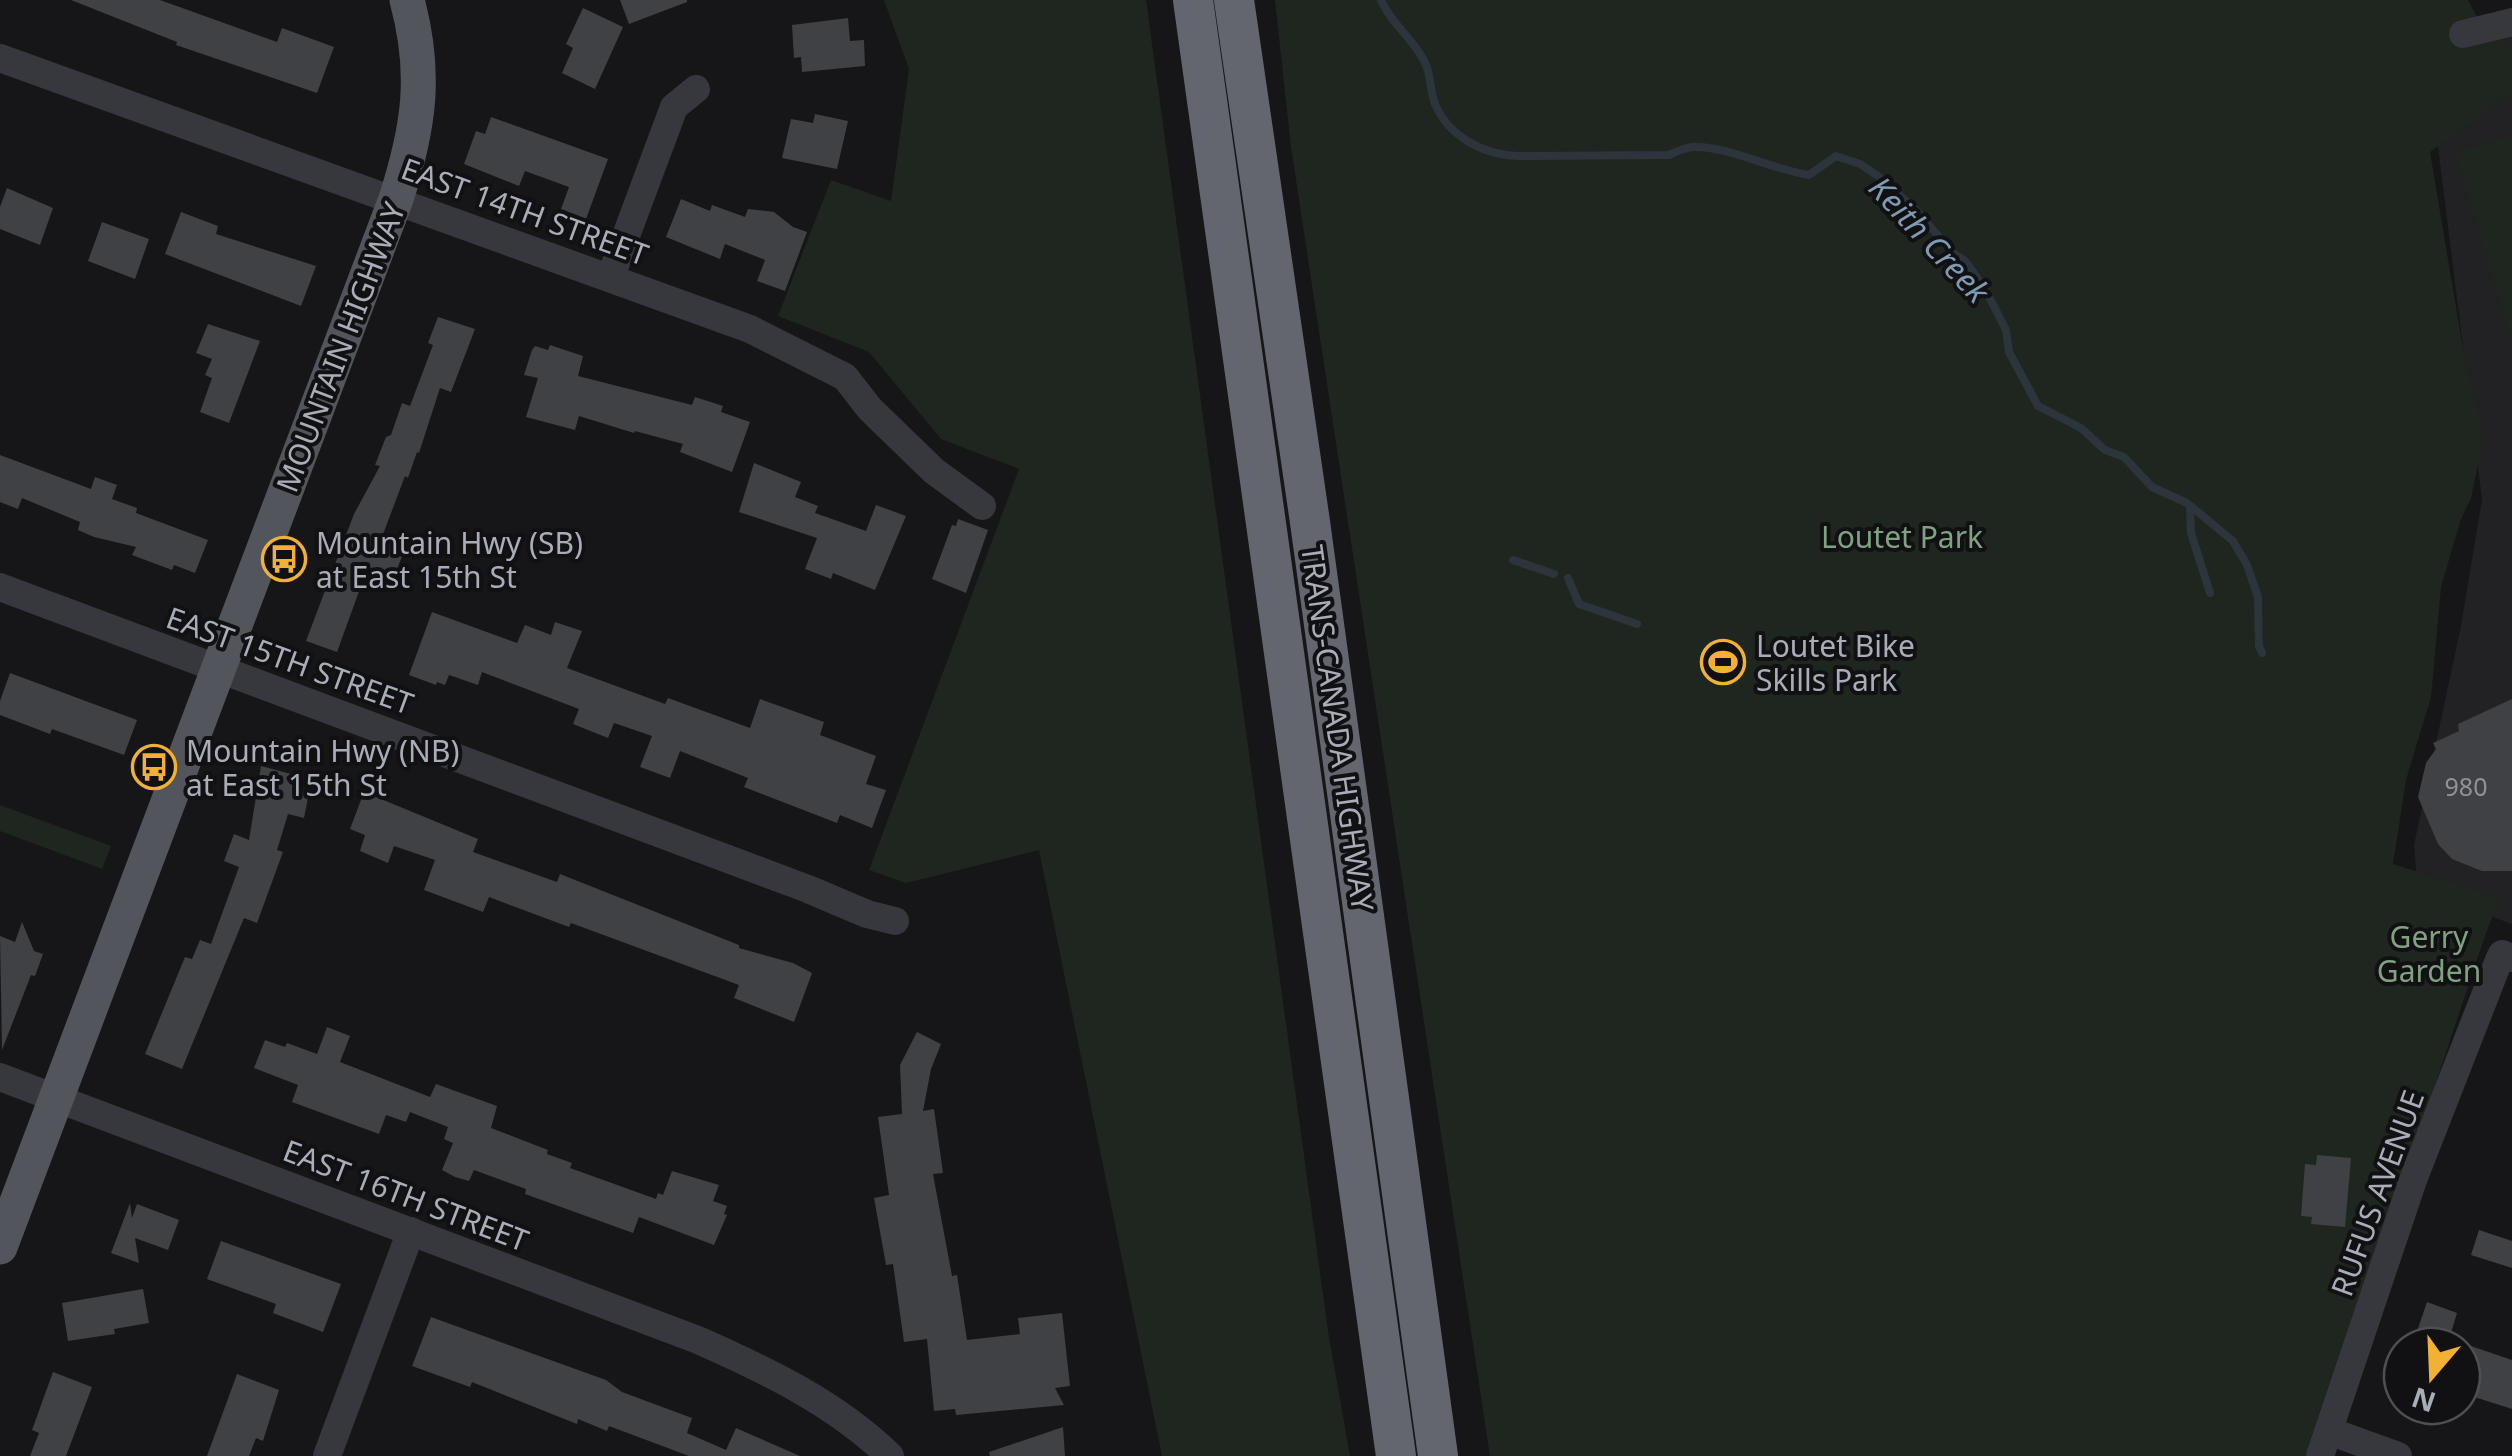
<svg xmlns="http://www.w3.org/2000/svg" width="2512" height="1456" viewBox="0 0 2512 1456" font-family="'Noto Sans',sans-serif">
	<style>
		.built { fill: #222225 }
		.green { fill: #1e261f }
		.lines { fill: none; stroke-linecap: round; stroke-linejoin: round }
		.stream { stroke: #2c353c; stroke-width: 8 }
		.building { fill: #404145 }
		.minor { stroke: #37383d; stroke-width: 28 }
		.major { stroke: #53555c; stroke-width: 35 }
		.highway { stroke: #63666e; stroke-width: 40 }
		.labels { text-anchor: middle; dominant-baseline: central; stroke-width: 8; stroke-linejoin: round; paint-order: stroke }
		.number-label { font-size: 25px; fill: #8e929b }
		.street-label { font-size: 30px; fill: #a8adb8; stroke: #111113 }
		.park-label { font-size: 30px; fill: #7fa381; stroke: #111113 }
		.poi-label { font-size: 30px; fill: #a8adb8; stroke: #111113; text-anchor: start }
		.water-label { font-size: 32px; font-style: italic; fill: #7f9bb3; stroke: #111113 }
	</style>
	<rect width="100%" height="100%" fill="#161618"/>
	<path class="built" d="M2512,29V924L2418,890L2414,845L2460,631L2482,499L2429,74Z"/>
	<g class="green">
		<path d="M884,0H1146L1328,1331L1350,1456H1162L1039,850L906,883L869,870L1019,469L941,439L869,352L778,316L831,180L891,201L909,69Z"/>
		<path d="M1275,0H2468L2484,30L2512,48V92L2430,152L2462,343L2483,440L2471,498L2461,519L2441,587L2431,697L2406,780L2393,864L2500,898L2486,933L2311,1456H1490L1291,147Z"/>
		<path d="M2512,135V342L2455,152Z"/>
		<path d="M0,805L111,846L102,869L0,831Z"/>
	</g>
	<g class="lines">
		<g class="stream">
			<path d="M1381,0C1391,24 1416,41 1426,65C1431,77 1430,92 1435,104C1449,137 1484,155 1518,156L1669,155C1676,152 1684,148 1692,147C1726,145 1773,170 1809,175L1836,156L1860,164L1878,176L1916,210L1952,252L1966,262L1985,289L2006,330L2009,352L2038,406L2081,428L2105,450L2124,457L2152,487L2187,503L2233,541L2247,565L2258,597L2259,646L2262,653"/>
			<path d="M2190,509L2191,533L2210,593"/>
			<path d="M1513,560L1554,574"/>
			<path d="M1568,578L1579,604L1637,624"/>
		</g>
	</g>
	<g class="building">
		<path d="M71,0H160L277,42L282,28L334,47L317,93L176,45L177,42Z"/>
		<path d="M620,0H687V2L629,24Z"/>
		<path d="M583,8L623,27L595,89L562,73L573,48L566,44Z"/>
		<path d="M848,18L850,41L864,40L865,66L802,72L801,57L794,58L792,25Z"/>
		<path d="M815,114L848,121L837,169L782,158L791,119L813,123Z"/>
		<path d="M491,117L608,159L586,219L561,209L569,187L525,171L519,186L464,164L476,131L485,134Z"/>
		<path d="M7,188L53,208L40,245L0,229V207Z"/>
		<path d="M681,199L710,211L712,205L745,217L748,209L774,212L793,227L807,232L785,291L757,281L765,260L725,244L720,259L666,237Z"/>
		<path d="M181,212L218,226L216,234L316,266L301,306L165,254Z"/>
		<path d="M102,222L149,239L135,279L88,261Z"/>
		<path d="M438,317L475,329L451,392L440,388L419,453L417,452L408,478L405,476L382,537L406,546L392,582L366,572L337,652L306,641L354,514L380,466L375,465L386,437L391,435L402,403L410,406L433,345L428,343Z"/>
		<path d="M208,324L260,341L229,423L200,412L212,378L205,375L212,359L196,353Z"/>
		<path d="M550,345L583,356L578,376L692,405L695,397L723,406L721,412L750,422L732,472L680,452L683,444L635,431L634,433L579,416L575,430L526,417L538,378L524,375L532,350L535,346L548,350Z"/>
		<path d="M0,455L91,489L95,477L117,485L112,499L137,508L136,513L208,540L195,573L174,565L172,570L132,555L136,547L94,537L78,530L80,522L22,498L18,509L0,502Z"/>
		<path d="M754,463L801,482L795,497L818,506L815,513L866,531L876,505L906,516L875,590L833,573L831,579L805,569L817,538L739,512Z"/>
		<path d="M958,519L988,530L966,593L932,579L952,525L956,526Z"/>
		<path d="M432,612L517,643L525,625L551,635L555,622L582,631L567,668L665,704L668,698L750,728L760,699L824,722L820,735L876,756L866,784L886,790L872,828L840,815L837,823L744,787L748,778L680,751L670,778L640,767L652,736L614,723L608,738L573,724L579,709L482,672L478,685L449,675L445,685L437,682L436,685L409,675Z"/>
		<path d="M10,673L137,720L124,755L52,729L50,734L0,715V701Z"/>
		<path d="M2512,699V871H2482L2452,859L2438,844L2418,797L2426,763L2436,749L2433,743L2459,731L2458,724Z"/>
		<path d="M261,766L291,774L299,790L309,793L304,818L288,814L277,850L283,852L257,923L244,918L182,1069L145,1054L185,957L192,959L200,940L211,944L239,867L224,861L234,834L249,840Z"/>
		<path d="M364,792L478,839L473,852L557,882L560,874L739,945V948L793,963L812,973L794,1022L734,998L739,985L571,923L569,927L489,897L483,912L424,890L435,860L394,846L388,863L360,851L365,835L350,829Z"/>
		<path d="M22,922L34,951L43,954L35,976L31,975L2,1050L0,936L15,942Z"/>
		<path d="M327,1027L350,1036L340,1062L430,1097L436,1084L497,1106L491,1128L548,1150L547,1154L572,1163L570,1168L656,1199L658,1193L663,1195L672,1171L719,1185L713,1201L727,1206L724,1214L727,1215L714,1245L639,1217L633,1233L525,1194L526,1189L474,1170L469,1181L455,1177L442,1170L453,1143L444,1139L448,1127L410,1112L406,1122L386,1115L379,1134L292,1102L298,1085L254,1068L265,1040L285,1047L287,1043L317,1054Z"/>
		<path d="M917,1032L941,1044L931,1069L923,1111L934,1109L943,1173L933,1174L952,1276L957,1275L967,1340L1020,1334L1018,1318L1062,1313L1070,1386L1055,1388L1064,1405L956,1415L955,1409L934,1411L927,1339L904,1342L893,1264L886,1265L874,1198L889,1195L878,1117L902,1114L900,1065Z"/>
		<path d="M2317,1155L2351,1158L2345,1227L2311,1224L2312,1217L2301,1216L2305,1164L2316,1165Z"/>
		<path d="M130,1203L132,1218L137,1204L179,1220L168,1250L135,1238L139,1263L111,1253Z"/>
		<path d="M2479,1230L2512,1241V1268L2471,1255Z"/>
		<path d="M221,1241L341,1284L323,1332L273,1313L276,1304L207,1279Z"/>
		<path d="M143,1289L149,1323L114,1329L115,1334L68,1341L62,1303Z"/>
		<path d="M2427,1302L2457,1313L2447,1346H2412Z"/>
		<path d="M431,1317L606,1380L622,1392L692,1418L687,1433L726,1450L736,1428L800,1456H689L609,1426L607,1431L578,1419L577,1424L472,1382L470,1387L412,1366Z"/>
		<path d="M2462,1343L2512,1360V1409L2462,1393Z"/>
		<path d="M53,1372L92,1387L66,1456H30L39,1433L32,1430Z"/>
		<path d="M237,1374L279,1390L263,1441L256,1438L249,1456H207Z"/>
		<path d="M1063,1427L1065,1456H990L989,1452Z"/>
	</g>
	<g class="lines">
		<g class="minor">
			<path d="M2463,34L2512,22"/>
			<path d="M0,58L750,329L845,377L870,409L934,471L982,506"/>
			<path d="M611,276L674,107L696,89"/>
			<path d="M0,587L808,889L867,914L895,921"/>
			<path d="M0,1077L698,1340C768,1371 835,1403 890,1456"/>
			<path d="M2329,1431L2398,1456"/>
			<path d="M327,1456L411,1231"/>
			<path d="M2320,1456L2413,1180L2499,960L2502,954L2512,958"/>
		</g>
		<path class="major" d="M0,1247L396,199C419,127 427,74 407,0"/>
		<g class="highway">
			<path d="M1193,0L1396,1456"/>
			<path d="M1234,0L1310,522L1438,1456"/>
		</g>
	</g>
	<defs>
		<symbol id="bus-ring" viewBox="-11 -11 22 22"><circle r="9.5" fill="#111113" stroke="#f2b134" stroke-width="1.5"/><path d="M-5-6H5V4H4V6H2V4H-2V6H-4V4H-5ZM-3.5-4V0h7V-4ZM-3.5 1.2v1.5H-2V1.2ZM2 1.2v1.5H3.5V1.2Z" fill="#f2b134"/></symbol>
		<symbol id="stadium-ring" viewBox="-11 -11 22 22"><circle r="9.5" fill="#111113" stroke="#f2b134" stroke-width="1.5"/><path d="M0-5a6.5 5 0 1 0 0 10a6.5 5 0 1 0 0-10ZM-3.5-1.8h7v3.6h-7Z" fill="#f2b134"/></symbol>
	</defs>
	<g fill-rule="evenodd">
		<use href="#bus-ring" x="259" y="534" width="50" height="50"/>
		<use href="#stadium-ring" x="1698" y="637" width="50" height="50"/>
		<use href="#bus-ring" x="129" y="742" width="50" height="50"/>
	</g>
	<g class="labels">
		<g class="number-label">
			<text x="2466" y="786">980</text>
		</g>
		<g class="street-label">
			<text transform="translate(525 211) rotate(20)">EAST 14TH STREET</text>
			<text transform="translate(340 347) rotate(-69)">MOUNTAIN HIGHWAY</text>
			<text transform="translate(290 660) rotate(20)">EAST 15TH STREET</text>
			<text transform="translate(1338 728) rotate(82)">TRANS-CANADA HIGHWAY</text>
			<text transform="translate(2377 1193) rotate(-70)">RUFUS AVENUE</text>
			<text transform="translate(406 1195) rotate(21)">EAST 16TH STREET</text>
		</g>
		<g class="park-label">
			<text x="1902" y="536">Loutet Park</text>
			<text x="2429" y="936">Gerry<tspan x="2429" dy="34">Garden</tspan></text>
		</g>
		<g class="poi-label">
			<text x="316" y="542">Mountain Hwy (SB)<tspan x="316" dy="34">at East 15th St</tspan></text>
			<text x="1756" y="645">Loutet Bike<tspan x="1756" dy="34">Skills Park</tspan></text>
			<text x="186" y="750">Mountain Hwy (NB)<tspan x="186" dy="34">at East 15th St</tspan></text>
		</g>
		<g class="water-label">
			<text transform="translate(1930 239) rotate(47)">Keith Creek</text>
		</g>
	</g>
	<g transform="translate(2432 1376) rotate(199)"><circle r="48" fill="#111113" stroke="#4d4f55" stroke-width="2.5"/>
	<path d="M0-8L18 38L0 25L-18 38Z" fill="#f2b134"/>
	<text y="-15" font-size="28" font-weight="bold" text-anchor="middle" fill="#a8adb8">N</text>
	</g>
</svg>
